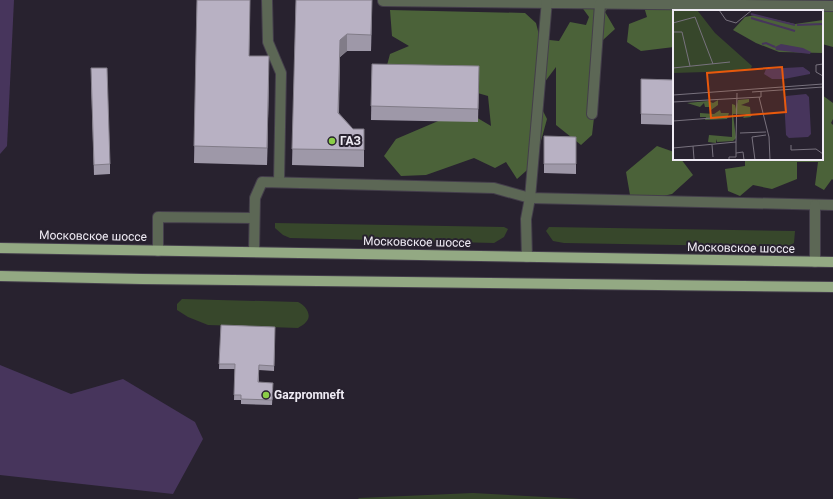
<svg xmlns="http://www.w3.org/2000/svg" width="833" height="499" viewBox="0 0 833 499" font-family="Roboto,sans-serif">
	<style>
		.green { fill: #37472b }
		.forest { fill: #4b6239 }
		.water { fill: #47355c }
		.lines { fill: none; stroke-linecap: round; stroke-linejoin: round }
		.lane-casing { stroke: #443e4b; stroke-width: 12 }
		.primary-casing { stroke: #443e4b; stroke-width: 12 }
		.lane { stroke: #5c6755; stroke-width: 10 }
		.primary { stroke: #93a983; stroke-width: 10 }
		.wall { fill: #9e98a8 }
		.shaded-wall { fill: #817c88 }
		.building { fill: #b8b1c3; stroke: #817c88 }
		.poi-dot { fill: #8ace47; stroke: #28222f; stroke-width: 1.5 }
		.labels { text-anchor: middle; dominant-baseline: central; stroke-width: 4; stroke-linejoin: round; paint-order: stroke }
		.poi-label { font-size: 12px; font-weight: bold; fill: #efebf4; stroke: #28222f; text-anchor: start }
		.street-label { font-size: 12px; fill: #efebf4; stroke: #28222f }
		.inset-river { fill: none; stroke: #47355c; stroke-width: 2 }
		.inset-road { fill: none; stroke: #78727e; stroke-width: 1 }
		.view { fill: #e8590c; fill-opacity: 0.15; stroke: #e8590c; stroke-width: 2 }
		.inset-edge { fill: none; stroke: #efebf4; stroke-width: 2 }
	</style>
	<rect width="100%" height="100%" fill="#28222f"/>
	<g class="green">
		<path d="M275,223L504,227L508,229L504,237L494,243L290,238L283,235L275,228Z"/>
		<path d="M549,227L795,231L794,243L787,247L564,243L553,241L546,231Z"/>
		<path d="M182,299L298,302C305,305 313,315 306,322C304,325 300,326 298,328L208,325L188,317L177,310V304Z"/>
		<path d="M473,493L581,499H358L359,498Z"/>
	</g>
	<g class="forest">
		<path d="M614,0L605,12L615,29L603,40L592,135L581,145L556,125V67L535,95L547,119L535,163L517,179L506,162L495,168L474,158L426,175L401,176L384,156L396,139L464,110L491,126L488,96L446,84L386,69L390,54L409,46L392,36L390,10L525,13L536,23L540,39L559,41L570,22L586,25L589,17L581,6Z"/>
		<path d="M642,0H833V47L822,44V11H674V47L641,51L627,42L629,24L647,17Z"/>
		<path d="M822,95L833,103V119L831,123L833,125V180L832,179L824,190L815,185L818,162H797V179L772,189L753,185L740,196L728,191L725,169L745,166V159H822Z"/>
		<path d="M657,146L674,152V159H681L693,175L672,194L650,199L630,195L626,172Z"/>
	</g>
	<g class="water">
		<path d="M0,0H14L7,146L0,154Z"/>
		<path d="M0,365L71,394L123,379L195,422L203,439L173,494L0,475Z"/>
	</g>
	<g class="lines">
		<defs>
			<g id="lane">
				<path d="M267,0L268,42L281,73L279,182"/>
				<path d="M383,1L833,6"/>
				<path d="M592,114L600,4"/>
				<path d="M158,251V217L254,218"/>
				<path d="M254,252L255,198L262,182L494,188L530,198L833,205"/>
				<path d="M527,257L526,219L530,198L547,0"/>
				<path d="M815,262V205"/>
			</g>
			<g id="primary">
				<path d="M0,248L833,262"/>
				<path d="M0,276L142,279L833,287"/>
			</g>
		</defs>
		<use href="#lane" class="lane-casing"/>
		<use href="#primary" class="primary-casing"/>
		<use href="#lane" class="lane"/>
		<use href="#primary" class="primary"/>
	</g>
	<g class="wall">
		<path d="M197,0H250L249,56L269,73L267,165L194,163Z"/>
		<path d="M296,0H372L371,51H347L340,57L339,113L353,129H364V167L292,165Z"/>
		<path d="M372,64L479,80L478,122L371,120Z"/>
		<path d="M91,78L110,164V174L94,175Z"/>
		<path d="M641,79L674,80V125L641,124Z"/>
		<path d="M544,136L576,137V174L544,173Z"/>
		<path d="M221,325L275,327L274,371L259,370V382L273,388L272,405L241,404V400H234L235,369H219Z"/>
	</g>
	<g class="shaded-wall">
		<path d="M372,0L371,51V35Z"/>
		<path d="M347,34V51L340,57L338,129L340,40Z"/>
		<path d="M269,56V73L267,165V148Z"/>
	</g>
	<g class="building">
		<path d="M197,0H250L249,56H269L267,148L194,146Z"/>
		<path d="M296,0H372L371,35L347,34L340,40L338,113L353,129H364V150L292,149Z"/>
		<path d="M372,64L479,66L478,109L371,106Z"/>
		<path d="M91,68H107L110,164L94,165Z"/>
		<path d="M641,79L674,80V115L641,114Z"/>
		<path d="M544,136L576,137V164H544Z"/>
		<path d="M221,325L275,327L274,366L259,365L258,382L273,383L272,400L241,399V395H234L235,364H219Z"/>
	</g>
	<g class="poi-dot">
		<circle cx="332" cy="141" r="4"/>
		<circle cx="266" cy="395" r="4"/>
	</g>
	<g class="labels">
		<g class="poi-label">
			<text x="340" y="141">ГАЗ</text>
			<text x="274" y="395">Gazpromneft</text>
		</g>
		<g class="street-label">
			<text transform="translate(93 236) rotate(1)">Московское шоссе</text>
			<text transform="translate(417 242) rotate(1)">Московское шоссе</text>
			<text transform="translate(741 248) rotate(1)">Московское шоссе</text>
		</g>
	</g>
	<g transform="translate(673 10)">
		<rect width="150" height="150" fill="#28222f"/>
		<path d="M0,0H24L42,23L79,56L77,60L67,61L0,63Z" fill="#37472b"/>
		<path d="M82,5L122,14L150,10V43L106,42L83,33L60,20L72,7ZM76,89V92L68,95L77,97L78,107L70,108L73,104H60L63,128L60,131L44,132L43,129V133L35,132L36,125L59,127V94L62,95L63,99L65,90ZM45,90V95L38,100L37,97H32L31,93L27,97L14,93L35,91L40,93ZM47,100L48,103H56L54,109L32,110L33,107H27V103L41,104Z" fill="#4b6239"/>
		<path d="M108,34L130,38L138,42L137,44L103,40L102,37ZM130,57L137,62V64L111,69H99L91,64L93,59ZM133,84L136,87L138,124L135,127L116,128L113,125L111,88L113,86Z" fill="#47355c"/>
		<path class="inset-river" d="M78,4L122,15M78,8L122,21M124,15L150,14M89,34L93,33L102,37"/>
		<path class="inset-road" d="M46,0L53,10L63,13L79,0M0,13L22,7L40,54M0,22H9L17,56M150,54L143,55V62L150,66M0,58L57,52M79,82L150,77M0,85L150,74M86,87L96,127L97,150M0,92L88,87V81M0,111L79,105M67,123L93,122M39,135L40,147M118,135V140L143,139L150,144M20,136L21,149M0,138L63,132L64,83M63,143L70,142L71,150M56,150V147H63V132M82,150L79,127L93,125"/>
		<path class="view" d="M109,57L113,102L38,108L34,63Z"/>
		<rect width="150" height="150" class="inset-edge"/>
	</g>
</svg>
